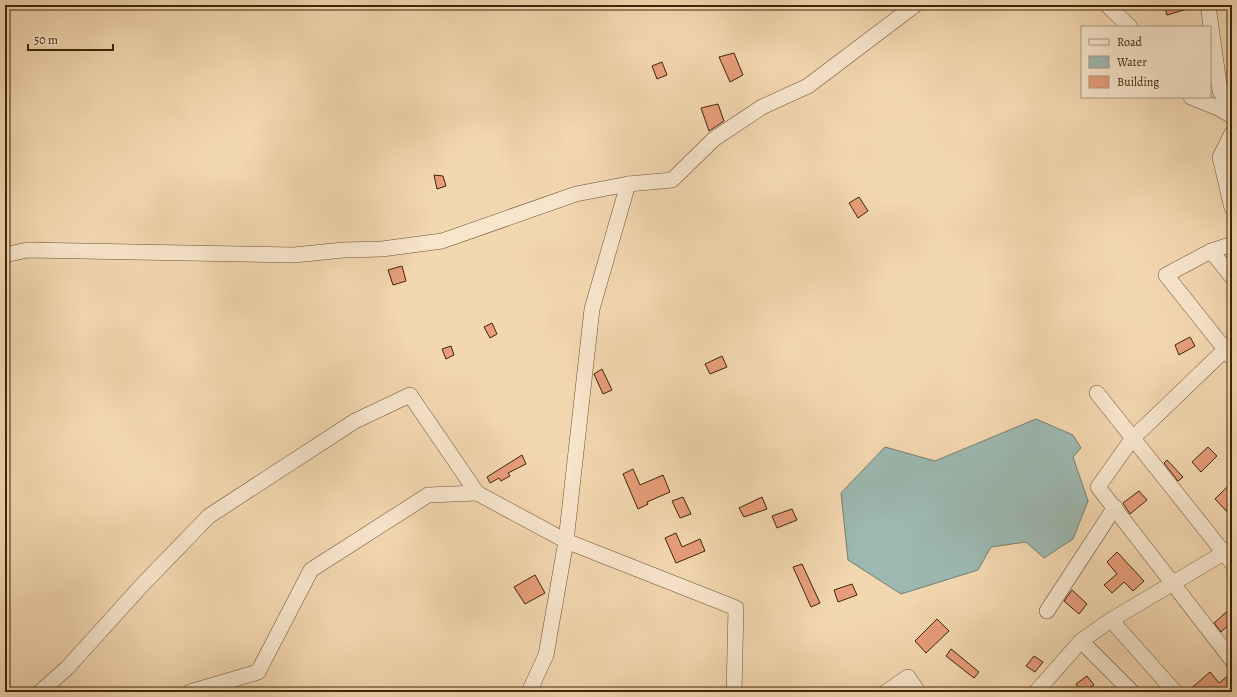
<svg xmlns="http://www.w3.org/2000/svg" width="1237" height="697" viewBox="0 0 1237 697" font-family="Alegreya,serif">
	<style>
		.water { fill: #9cb8b1; stroke: #767d6e }
		.building { fill: #e79d7a; stroke: #3e2509 }
		.lines { fill: none; stroke-linecap: round; stroke-linejoin: round }
		.minor-casing { stroke: #6b5233; stroke-width: 16 }
		.minor { stroke: #f7e5cc; stroke-width: 15 }
	</style>
	<rect width="100%" height="100%" fill="#f3d7b0"/>
	<filter id="stains"><feTurbulence type="fractalNoise" baseFrequency=".005" numOctaves="4"/><feColorMatrix values="0 0 0 0 .2 0 0 0 0 .09 0 0 0 0 .02 0 0 0 .5 -.17"/></filter>
	<radialGradient id="worn" r=".72"><stop offset=".6" stop-color="#630" stop-opacity="0"/><stop offset="1" stop-color="#630" stop-opacity=".3"/></radialGradient>
	<path class="water" d="M1036,419L1073,435L1081,448L1073,457L1088,501L1073,539L1044,558L1026,542L991,547L978,570L901,594L848,560L841,493L885,447L935,461Z"/>
	<g class="building">
		<path d="M1164,5H1194V7L1167,15Z"/>
		<path d="M734,53L743,75L730,82L719,57Z"/>
		<path d="M662,62L667,75L657,79L652,66Z"/>
		<path d="M718,104L724,121L709,131L701,108Z"/>
		<path d="M434,175L443,176L446,186L437,189Z"/>
		<path d="M859,197L868,211L858,218L849,203Z"/>
		<path d="M402,266L406,281L393,285L388,270Z"/>
		<path d="M492,323L497,334L490,338L484,327Z"/>
		<path d="M1190,337L1195,346L1179,355L1175,345Z"/>
		<path d="M451,346L454,355L446,359L442,349Z"/>
		<path d="M722,356L727,367L710,374L705,364Z"/>
		<path d="M602,369L612,390L603,394L594,374Z"/>
		<path d="M1208,447L1217,456L1201,472L1192,462Z"/>
		<path d="M522,455L526,464L508,473L510,476L501,481L499,478L490,483L487,477Z"/>
		<path d="M1167,460L1183,477L1178,481L1164,463Z"/>
		<path d="M633,469L640,485L663,475L670,492L647,502L648,504L638,509L623,474Z"/>
		<path d="M1232,482V517L1215,499Z"/>
		<path d="M1139,491L1147,500L1130,514L1123,503Z"/>
		<path d="M683,497L691,514L680,518L672,501Z"/>
		<path d="M762,497L767,509L744,517L739,508Z"/>
		<path d="M792,509L797,520L777,528L772,516Z"/>
		<path d="M676,533L682,547L700,539L705,551L676,563L665,538Z"/>
		<path d="M1117,552L1144,581L1133,591L1124,582L1112,593L1104,585L1117,574L1107,562Z"/>
		<path d="M802,564L820,603L811,607L793,567Z"/>
		<path d="M535,575L545,593L525,604L514,587Z"/>
		<path d="M852,584L857,595L838,602L834,590Z"/>
		<path d="M1072,590L1087,604L1079,614L1064,601Z"/>
		<path d="M1232,607V622L1221,632L1214,623Z"/>
		<path d="M937,619L949,631L926,653L915,641Z"/>
		<path d="M951,649L979,672L974,678L946,656Z"/>
		<path d="M1034,656L1043,662L1035,672L1026,666Z"/>
		<path d="M1210,672L1219,683L1228,676L1232,681V687L1226,692H1187Z"/>
		<path d="M1087,676L1094,685L1082,692L1076,684Z"/>
	</g>
	<g class="lines">
		<defs>
			<g id="minor">
				<path d="M1107,5L1130,27"/>
				<path d="M1208,5L1220,91L1232,110"/>
				<path d="M1191,97L1218,108L1232,116"/>
				<path d="M1232,133L1220,157L1232,208"/>
				<path d="M1232,244L1211,251L1166,275L1232,358"/>
				<path d="M1211,251L1232,277"/>
				<path d="M5,255L27,250L294,255L343,250L382,249L442,241L576,194L628,184L672,180L714,139L762,107L808,86L915,5"/>
				<path d="M1232,343L1132,439L1098,487L1232,660"/>
				<path d="M1097,393L1232,563"/>
				<path d="M1047,611L1115,507"/>
				<path d="M1111,620L1175,692"/>
				<path d="M1081,641L1132,692"/>
				<path d="M40,692L67,668L144,583L209,516L355,421L410,395L477,493L566,541L736,608L734,692"/>
				<path d="M190,692L258,672L311,570L428,495L477,493"/>
				<path d="M529,692L546,655L566,541L592,309L628,184"/>
				<path d="M886,692L908,677L918,692"/>
				<path d="M1036,692L1081,641L1111,620L1232,548"/>
			</g>
		</defs>
		<use href="#minor" class="minor-casing"/>
		<use href="#minor" class="minor"/>
	</g>
	<rect width="1237" height="697" fill="none" stroke="#f3d7b0" stroke-width="20"/>
	<rect x="6" y="6" width="1225" height="685" fill="none" stroke="#3e2509" stroke-width="2"/>
	<rect x="10" y="10" width="1217" height="677" fill="none" stroke="#3e2509"/>
	<rect x="1081" y="26" width="130" height="72" fill="#f7e5cc" stroke="#ad987e"/>
	<rect x="1089" y="39" width="20" height="6" fill="#f7e5cc" stroke="#ad987e"/>
	<text x="1117" y="46" font-size="12" fill="#3e2509">Road</text>
	<rect x="1089" y="56" width="20" height="12" fill="#9cb8b1" stroke="#ad987e"/>
	<text x="1117" y="66" font-size="12" fill="#3e2509">Water</text>
	<rect x="1089" y="76" width="20" height="12" fill="#e79d7a" stroke="#ad987e"/>
	<text x="1117" y="86" font-size="12" fill="#3e2509">Building</text>
	<path d="M28 44v6h85v-6" fill="none" stroke="#3e2509" stroke-width="2"/>
	<text x="34" y="44" font-size="12" fill="#3e2509" stroke="#f7e5cc" stroke-width="3" paint-order="stroke">50 m</text>
	<rect width="100%" height="100%" filter="url(#stains)"/>
	<rect width="100%" height="100%" fill="url(#worn)"/>
</svg>
